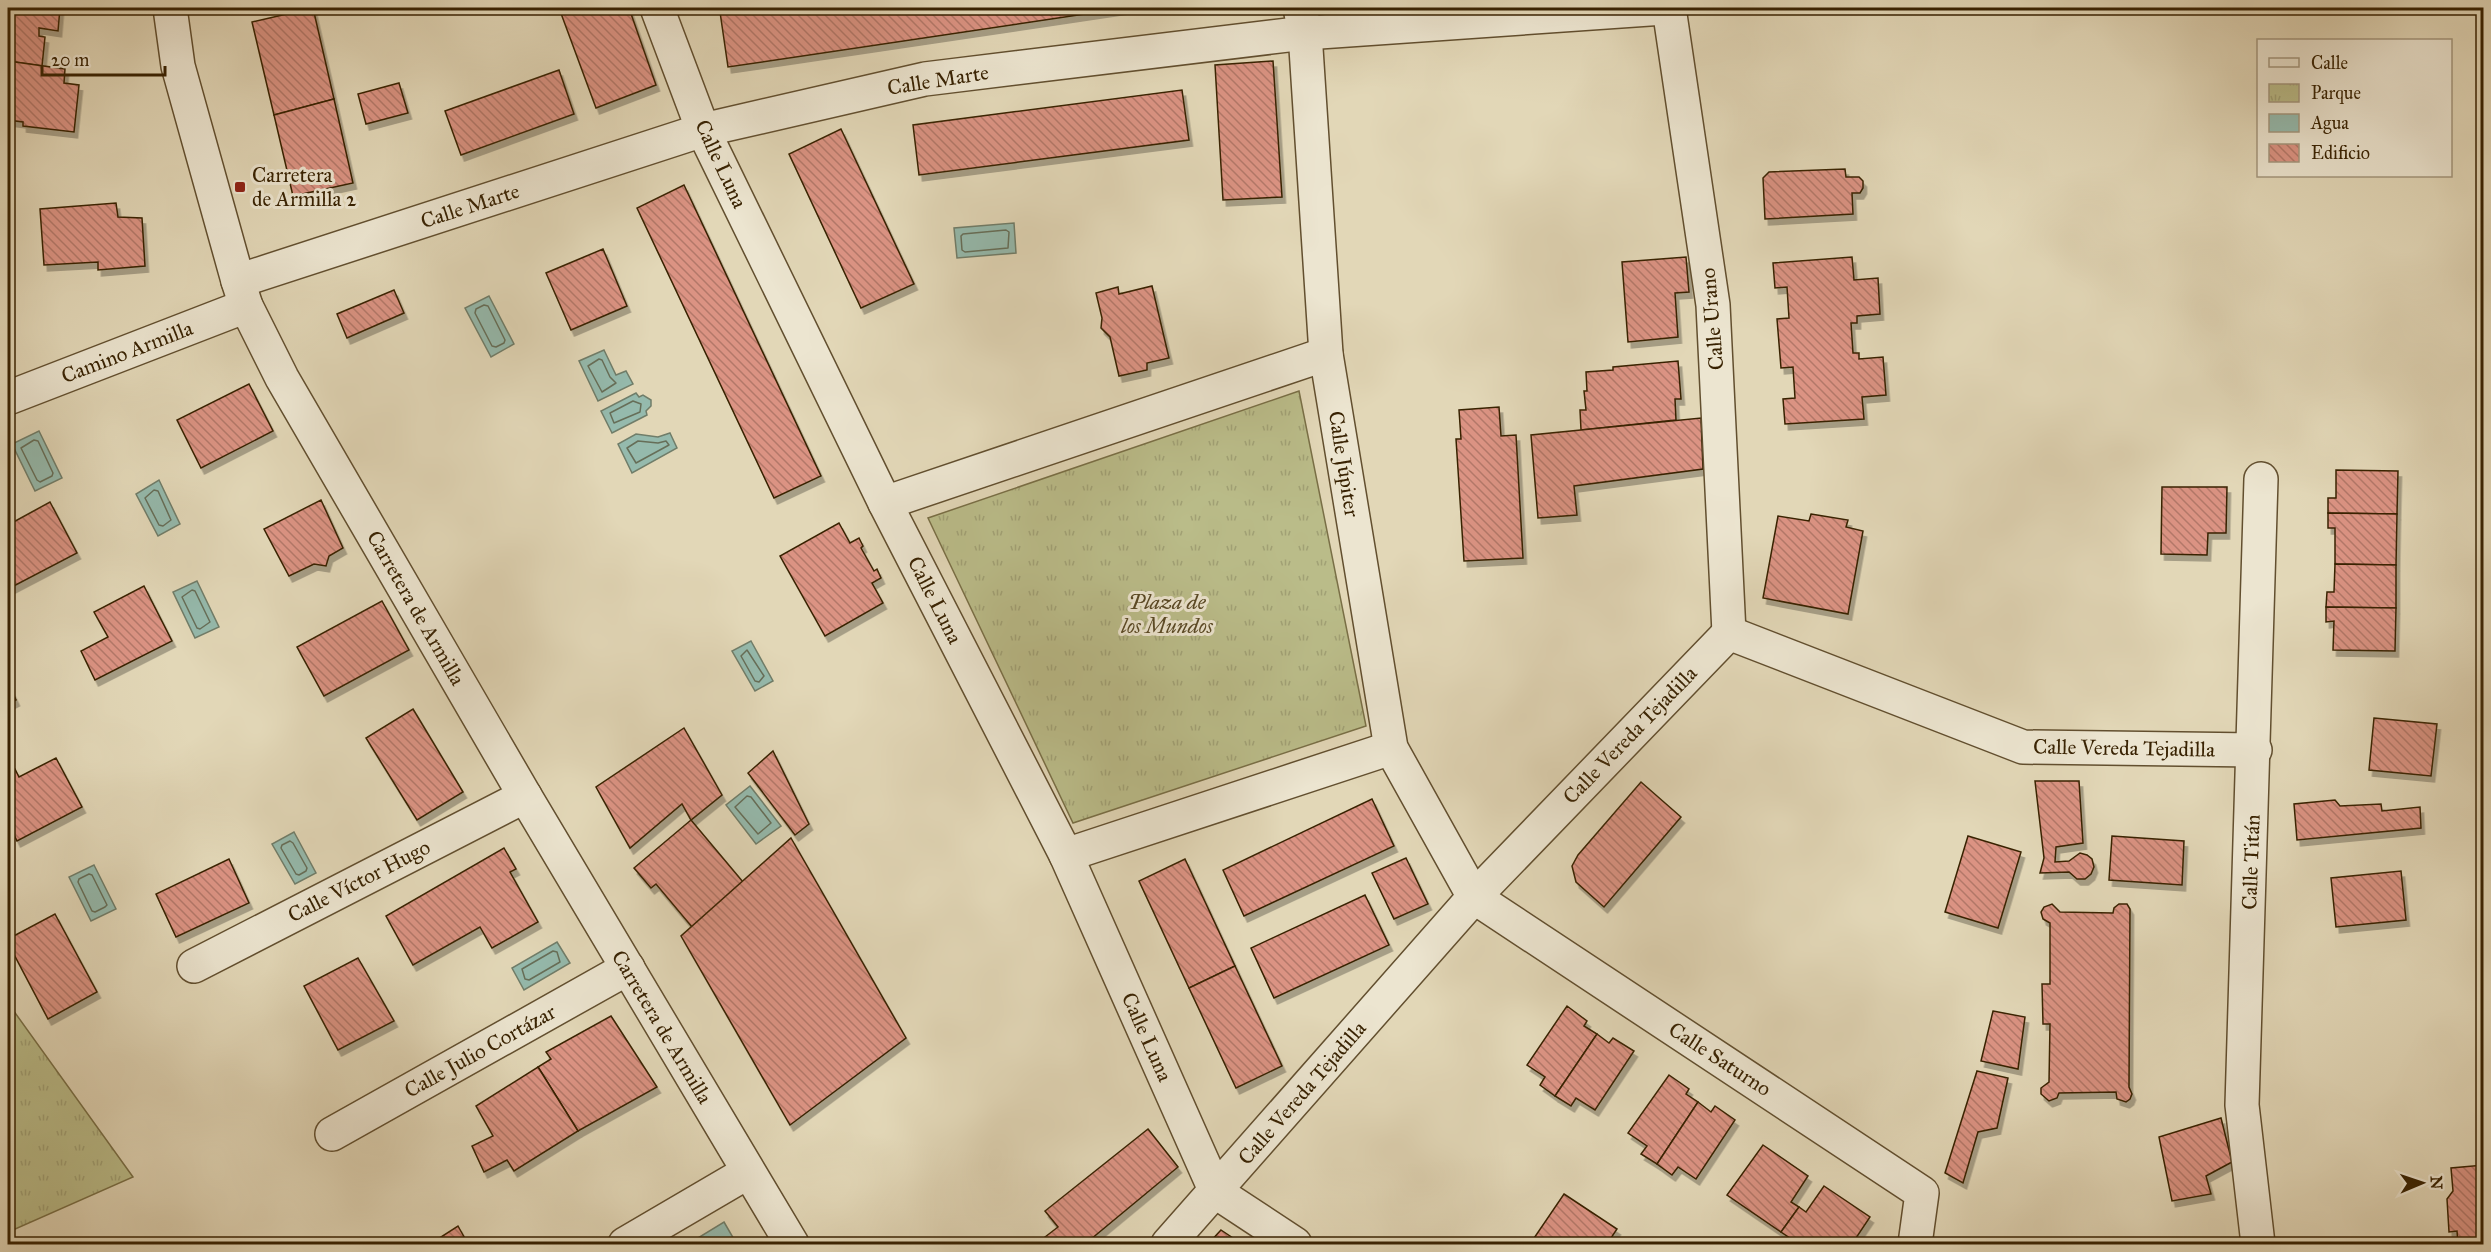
<svg xmlns="http://www.w3.org/2000/svg" width="2491" height="1252" viewBox="0 0 2491 1252" font-family="'IM FELL Great Primer',serif">
	<style>
		.park { fill: url(#park-tufts); stroke: #796f46; stroke-width: 1.5 }
		.water { fill: #95baad; stroke: #707d69; stroke-width: 1.5 }
		.lines { fill: none; stroke-linecap: round; stroke-linejoin: round }
		.shore { stroke: #666e58; stroke-width: 1.5 }
		.building { fill: url(#building-back-hatch); stroke: #382202; stroke-width: 1.5; filter: url(#shadow) }
		.minor-casing { stroke: #624f2f; stroke-width: 36 }
		.minor { stroke: #ece5d0; stroke-width: 33 }
		.poi-dot { fill: #8f2418; stroke: #ece5d0; stroke-width: 2 }
		.labels { text-anchor: middle; dominant-baseline: central; stroke-width: 6; stroke-linejoin: round; paint-order: stroke }
		.street-label { font-size: 21px; fill: #382202; stroke: #ece5d0 }
		.poi-label { font-size: 21px; fill: #382202; stroke: #ece5d0; text-anchor: start }
		.park-label { font-size: 21px; font-style: italic; fill: #584824; stroke: #ece5d0 }
	</style>
	<defs>
		<pattern id="park-tufts" width="24" height="20" patternUnits="userSpaceOnUse" patternTransform="scale(1.5)"><rect width="24" height="20" fill="#babc89"/><path d="M3 7l-1-3M5 7V3M7 7l1-3M15 17l-1-3M17 17v-4M19 17l1-3" fill="none" stroke="#a1a175"/></pattern>
		<pattern id="building-back-hatch" width="6" height="6" patternUnits="userSpaceOnUse" patternTransform="scale(1.5)"><rect width="6" height="6" fill="#db9383"/><path d="M-1 5l2 2M0 0l6 6M5-1l2 2" fill="none" stroke="#b37869"/></pattern>
		<filter id="shadow"><feDropShadow dx="3.5" dy="6" stdDeviation="0" flood-color="#0004"/></filter>
	</defs>
	<rect width="100%" height="100%" fill="#e2d7b7"/>
	<filter id="stains"><feTurbulence type="fractalNoise" baseFrequency=".00333" numOctaves="4"/><feColorMatrix values="0 0 0 0 .2 0 0 0 0 .09 0 0 0 0 .02 0 0 0 .5 -.17"/></filter>
	<radialGradient id="worn" r=".72"><stop offset=".6" stop-color="#630" stop-opacity="0"/><stop offset="1" stop-color="#630" stop-opacity=".3"/></radialGradient>
	<g class="park">
		<path d="M1299,391L1366,726L1073,823L928,518Z"/>
		<path d="M8,1003L133,1177L13,1230L8,1229Z"/>
	</g>
	<g class="water">
		<path d="M1014,223L1016,253L957,258L954,228Z"/>
		<path d="M489,296L514,344L491,357L465,308Z"/>
		<path d="M604,350L616,375L626,371L633,384L598,401L579,361Z"/>
		<path d="M636,393L639,397L643,395L651,400V406L646,411L647,415L612,433L601,411Z"/>
		<path d="M39,431L62,478L35,491L12,444Z"/>
		<path d="M670,433L677,448L632,473L618,444L636,434L658,437Z"/>
		<path d="M159,480L180,524L158,536L136,494Z"/>
		<path d="M197,581L219,627L195,638L173,592Z"/>
		<path d="M751,641L773,681L755,691L732,651Z"/>
		<path d="M750,786L781,826L756,844L726,805Z"/>
		<path d="M294,832L316,873L295,884L272,844Z"/>
		<path d="M94,865L116,909L91,921L69,877Z"/>
		<path d="M557,942L570,963L524,990L512,968Z"/>
		<path d="M724,1222L735,1241L730,1244H688Z"/>
	</g>
	<g class="lines">
		<g class="shore">
			<path d="M1006,230L1009,232L1008,248L965,252L962,250L961,236L963,234Z"/>
			<path d="M484,305L488,306L505,340L504,343L496,347L492,346L475,313L476,309Z"/>
			<path d="M599,359L602,360L610,377L616,383L602,392L588,366Z"/>
			<path d="M633,401L641,404L640,412L614,423L610,413Z"/>
			<path d="M34,440L38,441L53,473L52,476L40,482L37,480L21,448Z"/>
			<path d="M638,441L658,443L666,441L669,445L636,463L627,448Z"/>
			<path d="M154,490L158,491L171,520L163,526L159,525L145,498Z"/>
			<path d="M192,590L195,591L210,622L200,629L197,628L182,597Z"/>
			<path d="M747,650L764,676L759,682L755,681L741,656Z"/>
			<path d="M747,796L751,797L771,823L758,834L735,807Z"/>
			<path d="M290,841L293,843L307,868L306,871L299,875L296,874L281,848L282,845Z"/>
			<path d="M89,874L92,875L107,905L105,907L95,912L92,911L78,882L79,879Z"/>
			<path d="M553,951L557,952L560,962L529,980L525,979L522,969Z"/>
		</g>
	</g>
	<g class="building">
		<path d="M8,8H60L58,31L39,28V36L45,37L42,66L8,61Z"/>
		<path d="M313,8L334,99L274,115L252,22Z"/>
		<path d="M559,8H629L656,85L596,108Z"/>
		<path d="M748,8H1125L728,67L720,12Z"/>
		<path d="M8,61L65,69L64,83L79,85L74,132L23,126V122L8,120Z"/>
		<path d="M1273,61L1282,197L1223,200L1215,65Z"/>
		<path d="M559,70L574,114L461,155L445,111Z"/>
		<path d="M399,83L408,113L366,124L358,94Z"/>
		<path d="M1182,90L1189,140L919,175L913,125Z"/>
		<path d="M334,99L353,183L293,196L274,115Z"/>
		<path d="M841,129L914,284L861,308L789,154Z"/>
		<path d="M1845,169L1846,177H1859L1863,181V188L1860,193H1852L1853,214L1765,219L1763,178L1769,172Z"/>
		<path d="M684,185L821,476L774,498L637,208Z"/>
		<path d="M116,203L118,217L142,218L145,266L98,270V262L44,265L40,209Z"/>
		<path d="M603,249L627,306L571,330L546,273Z"/>
		<path d="M1686,257L1689,292L1675,293L1678,337L1628,342L1622,262Z"/>
		<path d="M1852,257L1854,280L1878,278L1880,314L1857,316V323H1851L1853,353H1859V359L1883,357L1886,395L1862,397L1864,419L1785,424L1783,399L1795,398L1793,367L1781,368L1777,319L1789,318L1787,287L1775,288L1773,263Z"/>
		<path d="M1152,286L1169,358L1147,363V370L1119,376L1110,337L1101,328L1102,318L1096,293L1118,287L1119,294Z"/>
		<path d="M394,290L404,313L347,338L337,314Z"/>
		<path d="M1678,361L1681,399H1675L1676,420L1581,430L1580,410H1586L1584,391H1587L1586,372L1613,370V367Z"/>
		<path d="M249,384L273,431L201,468L177,420Z"/>
		<path d="M1499,407L1501,436L1516,435L1523,558L1464,561L1456,439H1461L1459,410Z"/>
		<path d="M1701,418L1703,469L1574,486L1577,515L1538,518L1531,435Z"/>
		<path d="M2336,470L2398,471L2397,514L2328,513V498H2336Z"/>
		<path d="M2162,487H2227L2226,533H2208L2207,555L2161,554Z"/>
		<path d="M321,500L343,548L329,556L326,566L314,564L289,576L264,529Z"/>
		<path d="M50,502L77,553L8,589V525Z"/>
		<path d="M2328,513L2397,514L2396,565L2335,564V528H2328Z"/>
		<path d="M1811,514L1848,520L1846,527L1863,531L1848,614L1763,598L1778,516L1809,521Z"/>
		<path d="M839,523L850,543L859,538L863,546L861,548L874,571L877,569L881,578L872,583L883,603L825,636L780,556Z"/>
		<path d="M2335,564L2396,565V608L2326,607L2327,592H2334Z"/>
		<path d="M144,586L172,641L95,680L81,651L108,637L94,612Z"/>
		<path d="M382,601L409,650L324,696L297,647Z"/>
		<path d="M2326,607L2396,608L2395,651L2333,650L2334,621L2326,622Z"/>
		<path d="M8,683L16,700L8,704Z"/>
		<path d="M413,709L463,792L417,820L366,738Z"/>
		<path d="M2374,718L2437,724L2431,776L2369,770Z"/>
		<path d="M684,728L722,795L691,820L682,804L630,848L596,787Z"/>
		<path d="M773,751L809,824L795,835L748,773Z"/>
		<path d="M56,758L82,807L17,841L8,822V773L15,769L19,777Z"/>
		<path d="M2035,781H2079L2083,843L2056,847L2055,862L2069,861L2080,853L2087,855L2092,859L2094,867L2091,874L2085,879H2077L2069,872L2040,873L2044,858Z"/>
		<path d="M1641,782L1681,817L1604,907L1576,882L1572,866L1578,855Z"/>
		<path d="M1372,799L1394,846L1244,916L1223,870Z"/>
		<path d="M2335,800L2340,806L2381,804L2382,811L2420,807L2421,828L2297,840L2294,804Z"/>
		<path d="M691,820L743,882L692,927L656,884L651,888L634,868Z"/>
		<path d="M1968,836L2021,852L1998,928L1945,912Z"/>
		<path d="M2112,836L2184,841L2182,885L2109,880Z"/>
		<path d="M791,838L906,1038L790,1125L681,936Z"/>
		<path d="M504,848L516,869L510,872L538,922L492,948L480,927L413,965L386,916Z"/>
		<path d="M1406,858L1428,904L1394,919L1372,873Z"/>
		<path d="M229,859L249,903L176,937L156,894Z"/>
		<path d="M1185,859L1235,966L1189,988L1139,881Z"/>
		<path d="M2401,871L2406,920L2336,927L2331,878Z"/>
		<path d="M1365,895L1389,945L1274,998L1251,948Z"/>
		<path d="M2052,904L2060,912L2113,913L2114,908L2119,904H2127L2130,909L2129,1087L2132,1094L2130,1099L2126,1102L2117,1099L2116,1092L2059,1093L2057,1098L2049,1101L2041,1094V1088L2049,1082L2050,1024H2043L2042,984H2050V923L2043,919L2041,912L2044,907Z"/>
		<path d="M55,914L97,992L48,1019L8,943V939Z"/>
		<path d="M358,958L394,1021L338,1050L304,986Z"/>
		<path d="M1235,966L1282,1066L1236,1088L1189,988Z"/>
		<path d="M1567,1006L1587,1021L1584,1026L1597,1034L1555,1096L1540,1085L1545,1077L1527,1065Z"/>
		<path d="M1993,1011L2025,1017L2018,1069L1981,1061Z"/>
		<path d="M611,1016L657,1087L578,1131L538,1067L551,1059L546,1052Z"/>
		<path d="M1597,1034L1609,1043L1613,1038L1634,1051L1595,1110L1576,1098L1571,1106L1555,1096Z"/>
		<path d="M538,1067L578,1131L514,1171L507,1160L484,1172L472,1146L493,1136L476,1106Z"/>
		<path d="M1977,1071L2008,1078L1997,1128L1978,1132L1963,1183L1945,1173Z"/>
		<path d="M1669,1075L1689,1089L1686,1094L1698,1102L1657,1164L1641,1154L1647,1146L1628,1133Z"/>
		<path d="M1698,1102L1711,1112L1715,1106L1735,1120L1696,1179L1678,1167L1672,1175L1657,1164Z"/>
		<path d="M2221,1118L2232,1162L2206,1176L2211,1194L2172,1201L2159,1137Z"/>
		<path d="M1148,1129L1178,1167L1085,1244H1036L1058,1227L1045,1211Z"/>
		<path d="M1763,1145L1808,1176L1791,1202L1799,1207L1781,1232L1727,1195Z"/>
		<path d="M2484,1165V1242L2458,1244L2457,1231L2449,1232L2447,1199L2453,1191L2451,1168Z"/>
		<path d="M1824,1186L1870,1217L1852,1244H1799L1781,1232L1799,1207L1806,1212Z"/>
		<path d="M1564,1194L1617,1229L1607,1244H1530Z"/>
		<path d="M458,1226L468,1244H430Z"/>
		<path d="M1221,1230L1242,1244H1208Z"/>
	</g>
	<g class="lines">
		<defs>
			<g id="minor">
				<path d="M170,8L178,66L238,281L246,306L282,378L525,796L792,1244"/>
				<path d="M657,8L703,130L885,503L1066,855L1216,1192L1295,1244"/>
				<path d="M1300,8L1305,33L1326,354L1391,748L1474,897L1922,1193L1915,1244"/>
				<path d="M1669,8L1713,305L1729,633"/>
				<path d="M238,281L703,130L925,79L1305,33L1664,8"/>
				<path d="M8,398L246,306"/>
				<path d="M885,503L1326,354"/>
				<path d="M1729,633L2023,747L2255,750"/>
				<path d="M1066,855L1391,748"/>
				<path d="M194,966L525,796"/>
				<path d="M332,1134L628,968"/>
				<path d="M625,1244L748,1172"/>
				<path d="M1168,1244L1474,897L1729,633"/>
				<path d="M2258,1244L2242,1105L2261,479"/>
			</g>
		</defs>
		<use href="#minor" class="minor-casing"/>
		<use href="#minor" class="minor"/>
	</g>
	<rect class="poi-dot" x="234" y="181" width="12" height="12" rx="3"/>
	<g class="labels">
		<g class="street-label">
			<text transform="translate(938 80) rotate(-9)">Calle Marte</text>
			<text transform="translate(721 164) rotate(65)">Calle Luna</text>
			<text transform="translate(470 206) rotate(-18)">Calle Marte</text>
			<text transform="translate(1712 319) rotate(-95)">Calle Urano</text>
			<text transform="translate(127 352) rotate(-21)">Camino Armilla</text>
			<text transform="translate(1344 464) rotate(81)">Calle Júpiter</text>
			<text transform="translate(935 600) rotate(63)">Calle Luna</text>
			<text transform="translate(416 608) rotate(60)">Carretera de Armilla</text>
			<text transform="translate(1630 735) rotate(-46)">Calle Vereda Tejadilla</text>
			<text transform="translate(2124 748) rotate(1)">Calle Vereda Tejadilla</text>
			<text transform="translate(2251 862) rotate(-88)">Calle Titán</text>
			<text transform="translate(359 881) rotate(-27)">Calle Víctor Hugo</text>
			<text transform="translate(662 1027) rotate(59)">Carretera de Armilla</text>
			<text transform="translate(1147 1037) rotate(66)">Calle Luna</text>
			<text transform="translate(480 1051) rotate(-29)">Calle Julio Cortázar</text>
			<text transform="translate(1720 1059) rotate(33)">Calle Saturno</text>
			<text transform="translate(1302 1093) rotate(-49)">Calle Vereda Tejadilla</text>
		</g>
		<g class="poi-label">
			<text x="252" y="175">Carretera<tspan x="252" dy="24">de Armilla 2</tspan></text>
		</g>
		<g class="park-label">
			<text x="1167" y="602">Plaza de<tspan x="1167" dy="24">los Mundos</tspan></text>
		</g>
	</g>
	<rect width="2491" height="1252" fill="none" stroke="#e2d7b7" stroke-width="30"/>
	<rect x="9" y="9" width="2473" height="1234" fill="none" stroke="#382202" stroke-width="3"/>
	<rect x="15" y="15" width="2461" height="1222" fill="none" stroke="#382202" stroke-width="1.5"/>
	<rect x="2257" y="39" width="195" height="138" fill="#ece5d0" stroke="#a4977e" stroke-width="1.5"/>
	<rect x="2269" y="58" width="30" height="9" fill="#ece5d0" stroke="#a4977e" stroke-width="1.5"/>
	<text x="2311" y="69" font-size="18" fill="#382202">Calle</text>
	<rect x="2269" y="84" width="30" height="18" fill="url(#park-tufts)" stroke="#a4977e" stroke-width="1.5"/>
	<text x="2311" y="99" font-size="18" fill="#382202">Parque</text>
	<rect x="2269" y="114" width="30" height="18" fill="#95baad" stroke="#a4977e" stroke-width="1.5"/>
	<text x="2311" y="129" font-size="18" fill="#382202">Agua</text>
	<rect x="2269" y="144" width="30" height="18" fill="url(#building-back-hatch)" stroke="#a4977e" stroke-width="1.5"/>
	<text x="2311" y="159" font-size="18" fill="#382202">Edificio</text>
	<g transform="translate(2422 1183) rotate(88)" stroke="#ece5d0" stroke-width="4.5" paint-order="stroke">
	<path d="M0-4.5L10 22L0 15L-10 22Z" fill="#382202"/>
	<text y="-9" font-size="16" font-weight="bold" text-anchor="middle" fill="#382202">N</text>
	</g>
	<path d="M42 66v9h123v-9" fill="none" stroke="#382202" stroke-width="3"/>
	<text x="51" y="66" font-size="18" fill="#382202" stroke="#ece5d0" stroke-width="4.5" paint-order="stroke">20 m</text>
	<rect width="100%" height="100%" filter="url(#stains)"/>
	<rect width="100%" height="100%" fill="url(#worn)"/>
</svg>
